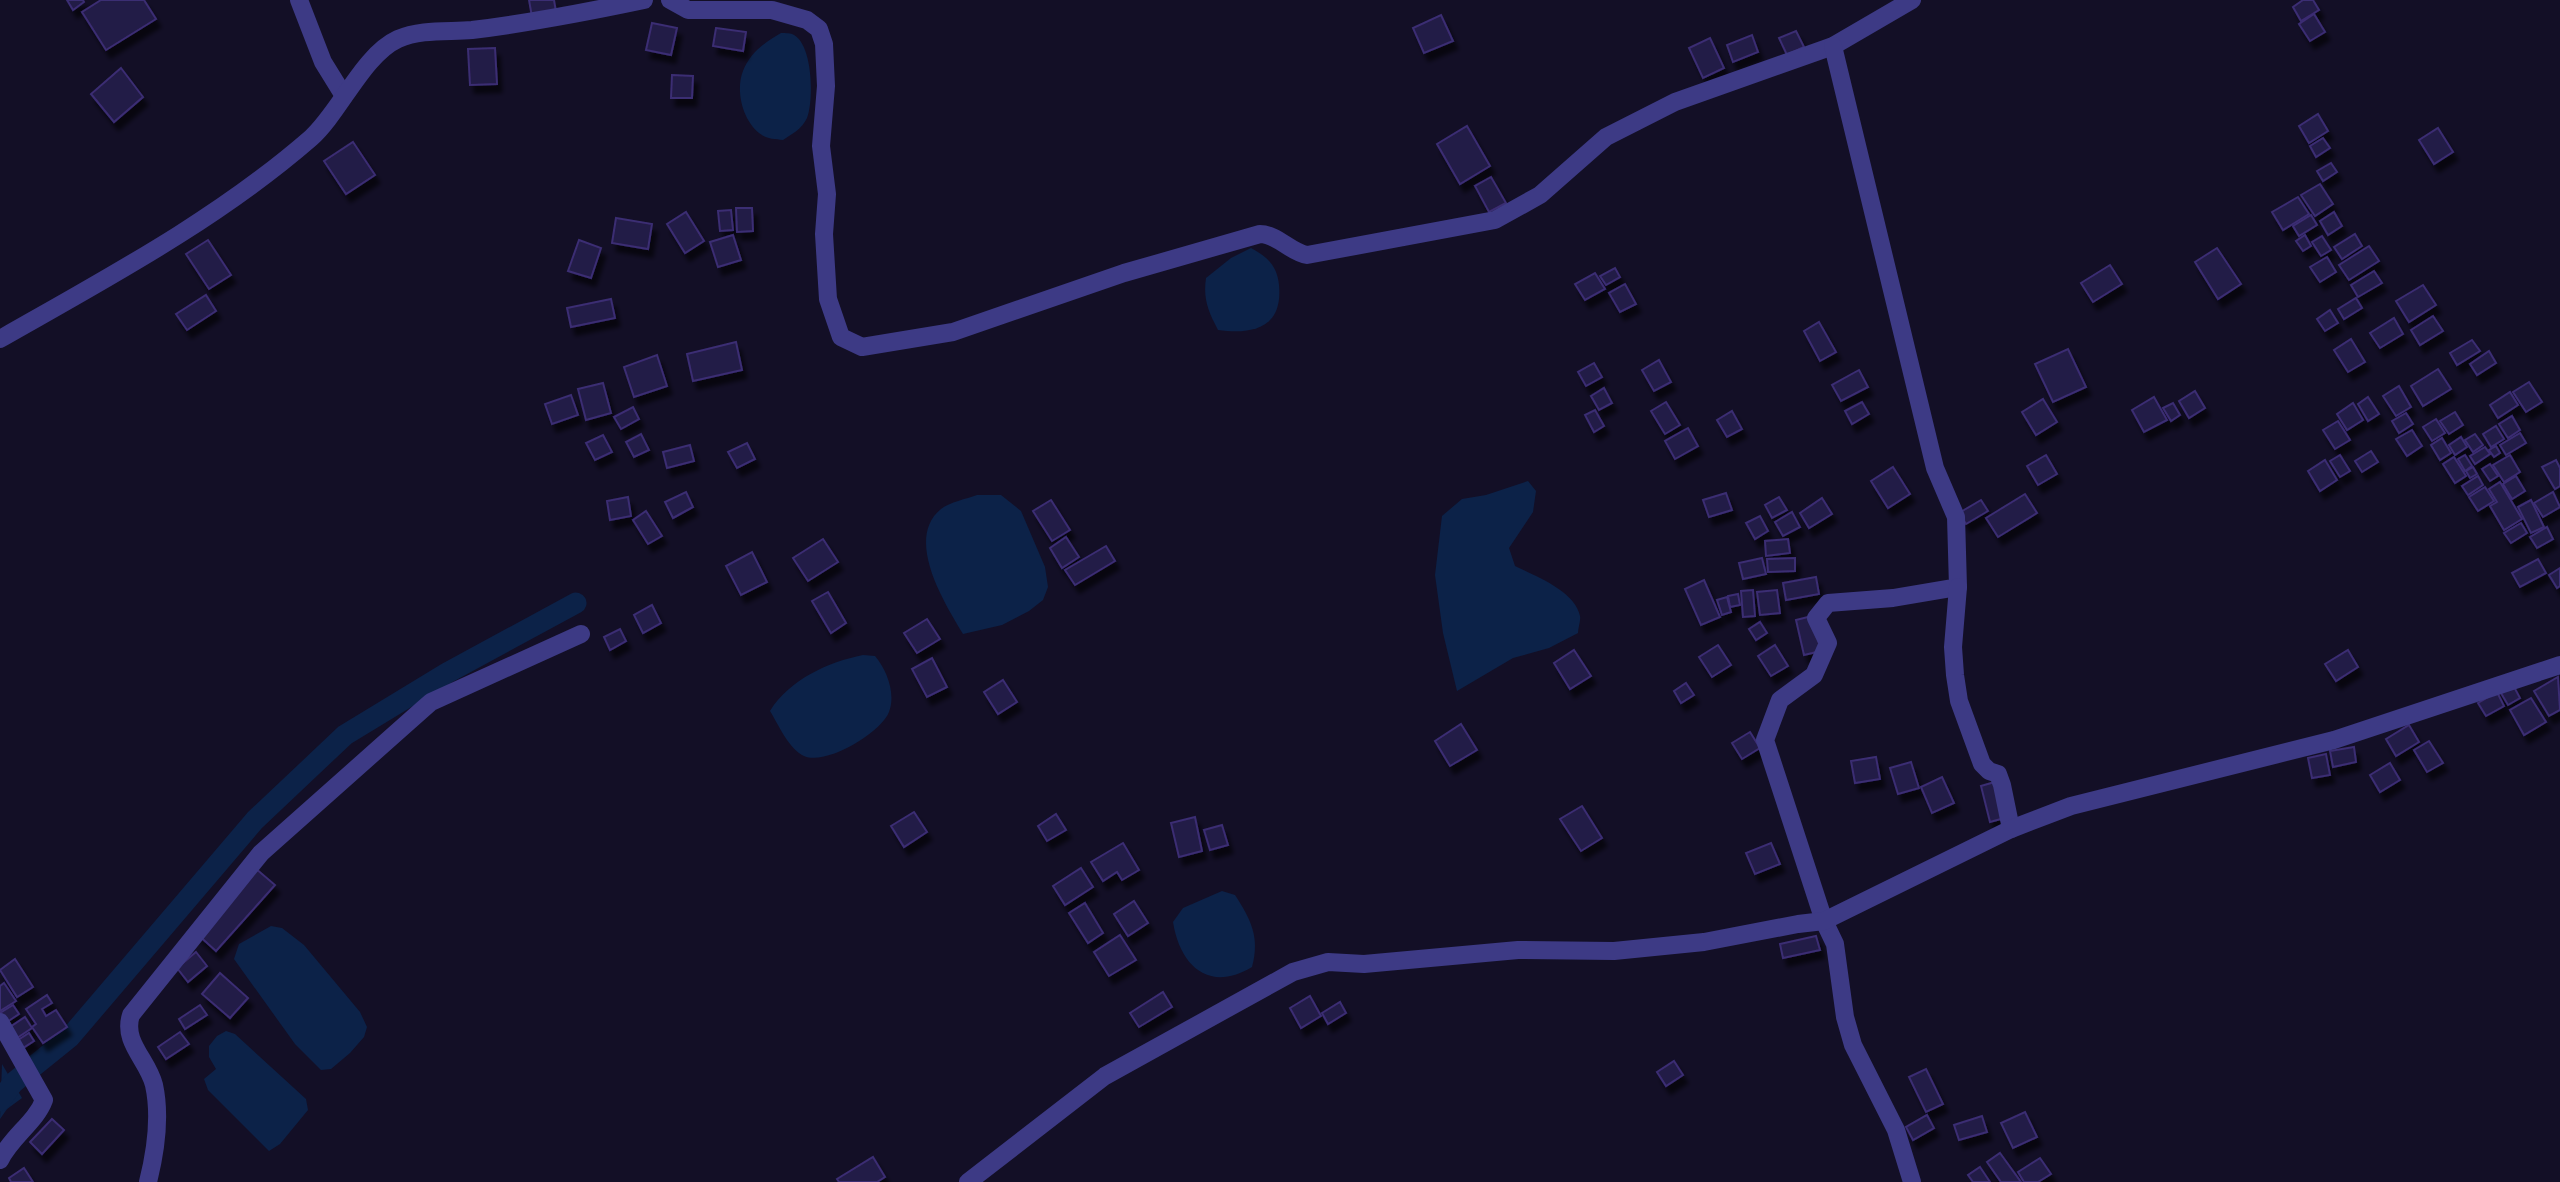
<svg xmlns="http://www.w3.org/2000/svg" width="2560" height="1182" viewBox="0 0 2560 1182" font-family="'DejaVu Sans',sans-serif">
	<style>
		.water { fill: #0c2248 }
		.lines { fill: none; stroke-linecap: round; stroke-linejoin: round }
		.canal { stroke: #0c2248; stroke-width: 21 }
		.building { fill: #241b47; stroke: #3b2d73; stroke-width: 2; filter: url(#shadow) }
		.minor { stroke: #3d3a85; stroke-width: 18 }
	</style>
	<defs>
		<filter id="shadow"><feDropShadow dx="4.5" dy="8" stdDeviation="2" flood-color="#0009"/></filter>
	</defs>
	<rect width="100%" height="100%" fill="#130f26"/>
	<g class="water">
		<path d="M781,33C783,33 790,33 792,34C813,42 814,100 807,118C802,129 792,134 783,140C776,139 767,139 762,135C743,123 735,91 743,71C750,53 765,42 781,33Z"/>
		<path d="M1251,248C1268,257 1277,266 1279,285C1283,327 1254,335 1218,330C1208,311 1203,299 1206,278L1231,258Z"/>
		<path d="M1528,481L1536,491L1533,512L1509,548L1515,566C1535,576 1575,591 1580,616C1581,620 1578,628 1578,633L1549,648L1513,658L1457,691L1443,633L1435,575L1442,516L1462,499L1486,495Z"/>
		<path d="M977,495H1001L1021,511L1045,567L1048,587L1043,600L1029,611L1002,625L963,634C945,604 904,539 941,509C950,502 966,499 977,495Z"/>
		<path d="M863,655L875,656C887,670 896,694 889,712C881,733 823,768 802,755C788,747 778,724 770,711C789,680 828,662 863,655Z"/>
		<path d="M1222,891L1235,895C1251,920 1260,937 1252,967C1209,993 1180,966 1173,922L1183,908Z"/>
		<path d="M271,926L282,928L304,945L360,1012L367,1027L364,1037L350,1053L331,1069L321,1070L295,1044L234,959L239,944Z"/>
		<path d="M226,1031L235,1034L306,1099L308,1110L280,1144L269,1151L208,1090L204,1079L216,1069L209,1057V1046L217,1036Z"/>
		<path d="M2,1064L22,1098L7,1109L0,1119Z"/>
	</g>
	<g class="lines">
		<path class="canal" d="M0,1101L13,1083L70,1037L255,820L345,735L447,673L576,603"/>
	</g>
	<g class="building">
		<path d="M67,0H83L84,2L73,10Z"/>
		<path d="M101,0H144L156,19L106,50L82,12Z"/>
		<path d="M529,0H554L556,12L532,17Z"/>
		<path d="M2303,0H2313L2319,10L2301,21L2293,7Z"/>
		<path d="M2314,14L2325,32L2310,41L2299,24Z"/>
		<path d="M1441,15L1453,41L1424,53L1413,28Z"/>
		<path d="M652,23L677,28L671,55L646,50Z"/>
		<path d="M716,28L746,32L743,51L713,46Z"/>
		<path d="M1796,31L1804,47L1787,55L1779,38Z"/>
		<path d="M1752,35L1758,52L1733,62L1727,45Z"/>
		<path d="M1710,38L1724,68L1703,78L1689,48Z"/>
		<path d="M495,48L497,84L470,85L468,49Z"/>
		<path d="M121,68L143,97L114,122L91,94Z"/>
		<path d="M672,75L693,76L692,98H671Z"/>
		<path d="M2318,114L2328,131L2309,143L2299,126Z"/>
		<path d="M1467,126L1490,166L1460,184L1437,144Z"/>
		<path d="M2438,128L2453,152L2434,164L2419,140Z"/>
		<path d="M2323,138L2330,148L2316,157L2310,146Z"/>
		<path d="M353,142L375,175L346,194L324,161Z"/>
		<path d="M2331,163L2337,172L2323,181L2317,171Z"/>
		<path d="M1491,177L1506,203L1489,212L1475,186Z"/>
		<path d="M2320,184L2333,204L2315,216L2301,195Z"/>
		<path d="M2298,197L2309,214L2283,230L2272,212Z"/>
		<path d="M736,208H752L753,231L737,232Z"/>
		<path d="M731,210L733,230L720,231L718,211Z"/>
		<path d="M686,212L704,241L685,253L667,224Z"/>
		<path d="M2334,212L2342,226L2328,235L2320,221Z"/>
		<path d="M2311,215L2317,225L2299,236L2293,226Z"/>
		<path d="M616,218L652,224L648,249L612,243Z"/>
		<path d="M2355,234L2362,246L2342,259L2334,247Z"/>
		<path d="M733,235L741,260L718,267L710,242Z"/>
		<path d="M2305,235L2311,246L2303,251L2296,241Z"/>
		<path d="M2322,236L2331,250L2321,256L2312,242Z"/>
		<path d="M208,240L231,275L209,289L186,254Z"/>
		<path d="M579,240L601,248L591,278L568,271Z"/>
		<path d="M2369,246L2379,261L2349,280L2339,265Z"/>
		<path d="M2217,248L2241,284L2218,299L2195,262Z"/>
		<path d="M2327,257L2336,272L2320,282L2310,267Z"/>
		<path d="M2110,265L2122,284L2093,302L2081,283Z"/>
		<path d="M1615,268L1620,277L1606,285L1600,276Z"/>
		<path d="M2374,271L2382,283L2358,297L2351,285Z"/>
		<path d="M1595,273L1605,289L1585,300L1575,284Z"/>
		<path d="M1625,284L1636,304L1620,312L1609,293Z"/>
		<path d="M2423,285L2436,305L2409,322L2396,301Z"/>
		<path d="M206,295L216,311L187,330L176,314Z"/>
		<path d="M2356,298L2362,308L2344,319L2338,309Z"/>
		<path d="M611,299L615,318L571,327L567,308Z"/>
		<path d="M2330,310L2338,323L2325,331L2317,319Z"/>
		<path d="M2433,316L2443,331L2420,345L2411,330Z"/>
		<path d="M2394,318L2403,334L2380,348L2370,333Z"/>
		<path d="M1819,322L1836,352L1820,361L1804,331Z"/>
		<path d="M2351,339L2365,362L2348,372L2334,350Z"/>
		<path d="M2472,340L2480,351L2457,365L2450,353Z"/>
		<path d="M736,342L742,370L693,381L687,354Z"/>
		<path d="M2068,349L2086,387L2053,402L2035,364Z"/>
		<path d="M2489,351L2496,363L2477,375L2470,364Z"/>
		<path d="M657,355L667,386L634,397L624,367Z"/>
		<path d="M1659,360L1671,382L1654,391L1642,370Z"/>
		<path d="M1594,363L1602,377L1586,386L1578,372Z"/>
		<path d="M2438,369L2451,389L2423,406L2411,386Z"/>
		<path d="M1859,370L1868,387L1841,401L1832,385Z"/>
		<path d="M2529,382L2542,402L2526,412L2513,392Z"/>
		<path d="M603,383L611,413L586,420L578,389Z"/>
		<path d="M2399,386L2411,407L2396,416L2383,396Z"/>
		<path d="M1604,388L1612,403L1599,410L1591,396Z"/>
		<path d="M2195,391L2205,408L2189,418L2179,401Z"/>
		<path d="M2510,392L2518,405L2498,418L2490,405Z"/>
		<path d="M571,395L578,415L552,424L545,404Z"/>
		<path d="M2154,397L2167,420L2144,432L2132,410Z"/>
		<path d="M2368,397L2379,414L2368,421L2358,404Z"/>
		<path d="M2043,399L2057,422L2036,435L2022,412Z"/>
		<path d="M1666,402L1680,425L1665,434L1651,411Z"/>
		<path d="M1862,402L1869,414L1852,424L1845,411Z"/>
		<path d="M2173,403L2180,415L2171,421L2163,408Z"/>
		<path d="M2353,403L2363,420L2347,430L2337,414Z"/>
		<path d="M633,407L639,419L621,429L614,417Z"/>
		<path d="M1595,410L1604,426L1594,432L1585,415Z"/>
		<path d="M1732,411L1742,429L1727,437L1717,420Z"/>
		<path d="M2455,412L2463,425L2449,434L2440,421Z"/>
		<path d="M2406,413L2413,424L2399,433L2392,421Z"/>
		<path d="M2512,416L2520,430L2508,438L2499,424Z"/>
		<path d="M2436,419L2445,433L2432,441L2423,427Z"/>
		<path d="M2338,421L2350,440L2335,449L2323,430Z"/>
		<path d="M2496,426L2504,439L2491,447L2483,434Z"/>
		<path d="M1688,428L1698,446L1675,459L1665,441Z"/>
		<path d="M2412,430L2422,446L2407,456L2396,439Z"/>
		<path d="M2520,433L2526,443L2506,455L2500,445Z"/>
		<path d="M641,434L649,450L634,457L626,442Z"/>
		<path d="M2475,434L2483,445L2473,452L2465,440Z"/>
		<path d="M603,435L612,452L595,460L586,443Z"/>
		<path d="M2461,437L2467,447L2455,455L2449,445Z"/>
		<path d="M2442,438L2451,453L2440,460L2431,445Z"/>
		<path d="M747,443L755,459L737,468L728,452Z"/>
		<path d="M690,445L694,461L667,468L663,452Z"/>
		<path d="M2496,446L2500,453L2494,457L2489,450Z"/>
		<path d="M2485,447L2490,454L2475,464L2470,456Z"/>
		<path d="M2371,451L2378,462L2362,472L2355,461Z"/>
		<path d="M2046,455L2057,474L2038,485L2027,466Z"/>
		<path d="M2340,455L2350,471L2340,477L2330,461Z"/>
		<path d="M2465,455L2472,466L2465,471L2458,459Z"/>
		<path d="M2510,455L2520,472L2504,482L2493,465Z"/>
		<path d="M2454,457L2466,476L2455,483L2443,464Z"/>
		<path d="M2325,460L2337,480L2320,491L2308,471Z"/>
		<path d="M2556,460L2560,468V486L2555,489L2542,467Z"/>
		<path d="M2490,464L2498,476L2490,481L2482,469Z"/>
		<path d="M1893,467L1910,494L1888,508L1871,481Z"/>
		<path d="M2473,467L2477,474L2470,478L2466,471Z"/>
		<path d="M2478,476L2483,485L2468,495L2462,486Z"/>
		<path d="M2516,476L2525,491L2512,499L2503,484Z"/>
		<path d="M2500,482L2522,519L2504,530L2490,506L2497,502L2489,489Z"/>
		<path d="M2485,487L2494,501L2478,511L2469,497Z"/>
		<path d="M686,492L693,507L673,518L665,502Z"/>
		<path d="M2553,492L2560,507L2543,517L2534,503Z"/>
		<path d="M1726,493L1732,510L1709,517L1703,500Z"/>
		<path d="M2025,494L2037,513L1998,537L1986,518Z"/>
		<path d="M628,497L631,516L610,520L607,501Z"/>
		<path d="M1779,497L1787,510L1772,518L1765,505Z"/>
		<path d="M1822,498L1832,514L1809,528L1800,513Z"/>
		<path d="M1051,500L1070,530L1052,541L1033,511Z"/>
		<path d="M1981,500L1988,511L1966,524L1959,513Z"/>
		<path d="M2531,500L2544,527L2531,533L2518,507Z"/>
		<path d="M646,511L662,536L648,544L633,520Z"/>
		<path d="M1792,512L1800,527L1783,536L1775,522Z"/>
		<path d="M1760,516L1768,531L1755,539L1746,523Z"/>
		<path d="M2521,523L2527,533L2511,543L2504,533Z"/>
		<path d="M2547,527L2553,539L2537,548L2530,537Z"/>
		<path d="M1066,537L1079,557L1062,568L1050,548Z"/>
		<path d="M823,539L838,562L808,581L793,558Z"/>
		<path d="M1788,539L1790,553L1766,556L1765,541Z"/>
		<path d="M1106,546L1115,561L1075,585L1065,570Z"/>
		<path d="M752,552L767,582L741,595L726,566Z"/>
		<path d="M1762,558L1766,574L1743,579L1739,563Z"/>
		<path d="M1795,558V571L1768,572L1767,559Z"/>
		<path d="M2538,559L2546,573L2520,587L2512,573Z"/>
		<path d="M2560,568V586L2557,588L2549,575Z"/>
		<path d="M1816,577L1819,594L1786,600L1783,583Z"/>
		<path d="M1704,580L1720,617L1701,625L1685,589Z"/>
		<path d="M1753,590L1755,616L1743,617L1741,591Z"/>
		<path d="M1777,590L1780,613L1760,615L1757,592Z"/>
		<path d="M828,592L846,623L831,633L812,601Z"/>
		<path d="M1738,594L1740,605L1730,607L1728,596Z"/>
		<path d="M1727,597L1731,612L1722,615L1717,600Z"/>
		<path d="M652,605L661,623L643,633L634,615Z"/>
		<path d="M1812,616L1821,651L1804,655L1796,620Z"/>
		<path d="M927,619L940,639L917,653L904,633Z"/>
		<path d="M1760,622L1767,633L1756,640L1749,629Z"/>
		<path d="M620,629L626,641L610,650L604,637Z"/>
		<path d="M1718,645L1731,665L1712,677L1699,657Z"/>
		<path d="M1775,645L1788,666L1771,676L1758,656Z"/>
		<path d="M1574,650L1591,676L1570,689L1554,663Z"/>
		<path d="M2348,650L2358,667L2336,681L2325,664Z"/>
		<path d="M932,658L947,687L927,697L912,669Z"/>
		<path d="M2558,677L2560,710L2549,716L2534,691Z"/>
		<path d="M1003,680L1017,702L998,714L984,692Z"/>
		<path d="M1686,683L1694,695L1681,703L1674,691Z"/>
		<path d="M2513,685L2520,698L2508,705L2501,693Z"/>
		<path d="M2497,692L2504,706L2486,716L2478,703Z"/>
		<path d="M2531,698L2546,722L2524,735L2510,710Z"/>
		<path d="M1461,724L1477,750L1450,766L1435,741Z"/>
		<path d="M2409,725L2419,742L2396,756L2386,739Z"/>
		<path d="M1750,732L1760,748L1742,759L1732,743Z"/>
		<path d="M2429,741L2443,763L2427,772L2414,750Z"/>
		<path d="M2354,747L2356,762L2333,767L2330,751Z"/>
		<path d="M2326,754L2330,775L2312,778L2308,758Z"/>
		<path d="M1876,757L1880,779L1855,783L1851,761Z"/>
		<path d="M1911,762L1919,788L1898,794L1890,768Z"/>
		<path d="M2390,763L2400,780L2380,792L2370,775Z"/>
		<path d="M1942,777L1954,803L1932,813L1921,787Z"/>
		<path d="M1998,781L2008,817L1990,822L1981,786Z"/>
		<path d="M1582,806L1602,838L1581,851L1560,819Z"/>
		<path d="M914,812L927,832L904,847L891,826Z"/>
		<path d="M1056,814L1066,830L1047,841L1038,826Z"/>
		<path d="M1195,817L1202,851L1179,857L1171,823Z"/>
		<path d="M1222,825L1228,845L1210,850L1204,830Z"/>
		<path d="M1123,843L1139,870L1122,880L1117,872L1103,881L1091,862Z"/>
		<path d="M1771,843L1780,864L1755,874L1746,853Z"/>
		<path d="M255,868L275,885L216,951L196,933Z"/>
		<path d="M1081,868L1093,887L1065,905L1053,886Z"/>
		<path d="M1134,901L1148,923L1128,936L1114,914Z"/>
		<path d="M1085,903L1103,933L1088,943L1069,913Z"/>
		<path d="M1120,935L1136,960L1109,976L1094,952Z"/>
		<path d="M1816,936L1820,950L1783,958L1780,944Z"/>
		<path d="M196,952L207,966L188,982L177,968Z"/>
		<path d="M15,959L33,987L17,997L0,970Z"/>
		<path d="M220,973L248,998L230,1018L202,994Z"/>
		<path d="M4,983L16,1001L0,1011V986Z"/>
		<path d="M1163,992L1172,1007L1139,1027L1130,1013Z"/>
		<path d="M47,995L52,1003L42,1009L46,1016L56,1010L67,1027L43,1043L32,1027L36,1024L26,1009Z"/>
		<path d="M1310,996L1321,1016L1301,1028L1290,1008Z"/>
		<path d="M1340,1002L1346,1013L1328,1024L1322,1013Z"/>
		<path d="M13,1005L19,1014L7,1022L0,1013Z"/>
		<path d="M200,1005L207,1015L185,1029L179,1019Z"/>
		<path d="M25,1017L32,1028L17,1038L10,1027Z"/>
		<path d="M180,1032L189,1044L166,1059L158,1047Z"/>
		<path d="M29,1033L34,1041L23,1048L18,1040Z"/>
		<path d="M1674,1061L1683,1075L1666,1086L1657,1072Z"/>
		<path d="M1926,1069L1943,1104L1926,1112L1909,1077Z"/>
		<path d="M2025,1112L2037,1137L2013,1148L2001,1123Z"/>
		<path d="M1927,1115L1934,1128L1913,1140L1906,1127Z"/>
		<path d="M1982,1116L1987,1132L1959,1140L1954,1125Z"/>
		<path d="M52,1119L64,1130L42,1154L30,1142Z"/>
		<path d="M2000,1153L2021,1182H2001L1987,1162Z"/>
		<path d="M873,1157L885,1177L877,1182H839L837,1179Z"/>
		<path d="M2040,1158L2051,1174L2038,1182H2024L2018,1172Z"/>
		<path d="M1980,1167L1990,1182H1973L1968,1175Z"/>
		<path d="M24,1168L33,1182H11L9,1178Z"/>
	</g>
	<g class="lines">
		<g class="minor">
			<path d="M299,0L323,62L344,96"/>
			<path d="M670,0L688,10H772L807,20L819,29L824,44L826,86L821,146L827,194L824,234L828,299L841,337L862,347L953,332L1124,273L1260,234C1277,234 1290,252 1307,255L1495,220L1540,195L1606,137L1675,102L1833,46L1912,0"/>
			<path d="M1833,46L1935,468L1956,517L1958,587L1893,598L1828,603L1816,618L1828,643L1814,675L1780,700L1765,740L1824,921L1835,944L1845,1017L1853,1045L1896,1130L1912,1182"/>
			<path d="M0,339C107,278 218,219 311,138C340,112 363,55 398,39C421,29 448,32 472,30C530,23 587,12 644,0"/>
			<path d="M1958,587L1953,647L1955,675L1959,701L1982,764L1989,771L1998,774L2002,785L2011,829"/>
			<path d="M0,1022L44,1100C36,1122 11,1137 0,1160"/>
			<path d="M148,1182C156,1150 161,1117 154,1085C148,1060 122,1042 131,1015L261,853L423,709L431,702L581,634"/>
			<path d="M968,1182L1105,1076L1293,972L1328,962L1364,964L1518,950L1614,951L1704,942L1798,924L1824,921L2011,829L2071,806L2334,740L2560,665"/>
		</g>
	</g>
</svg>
